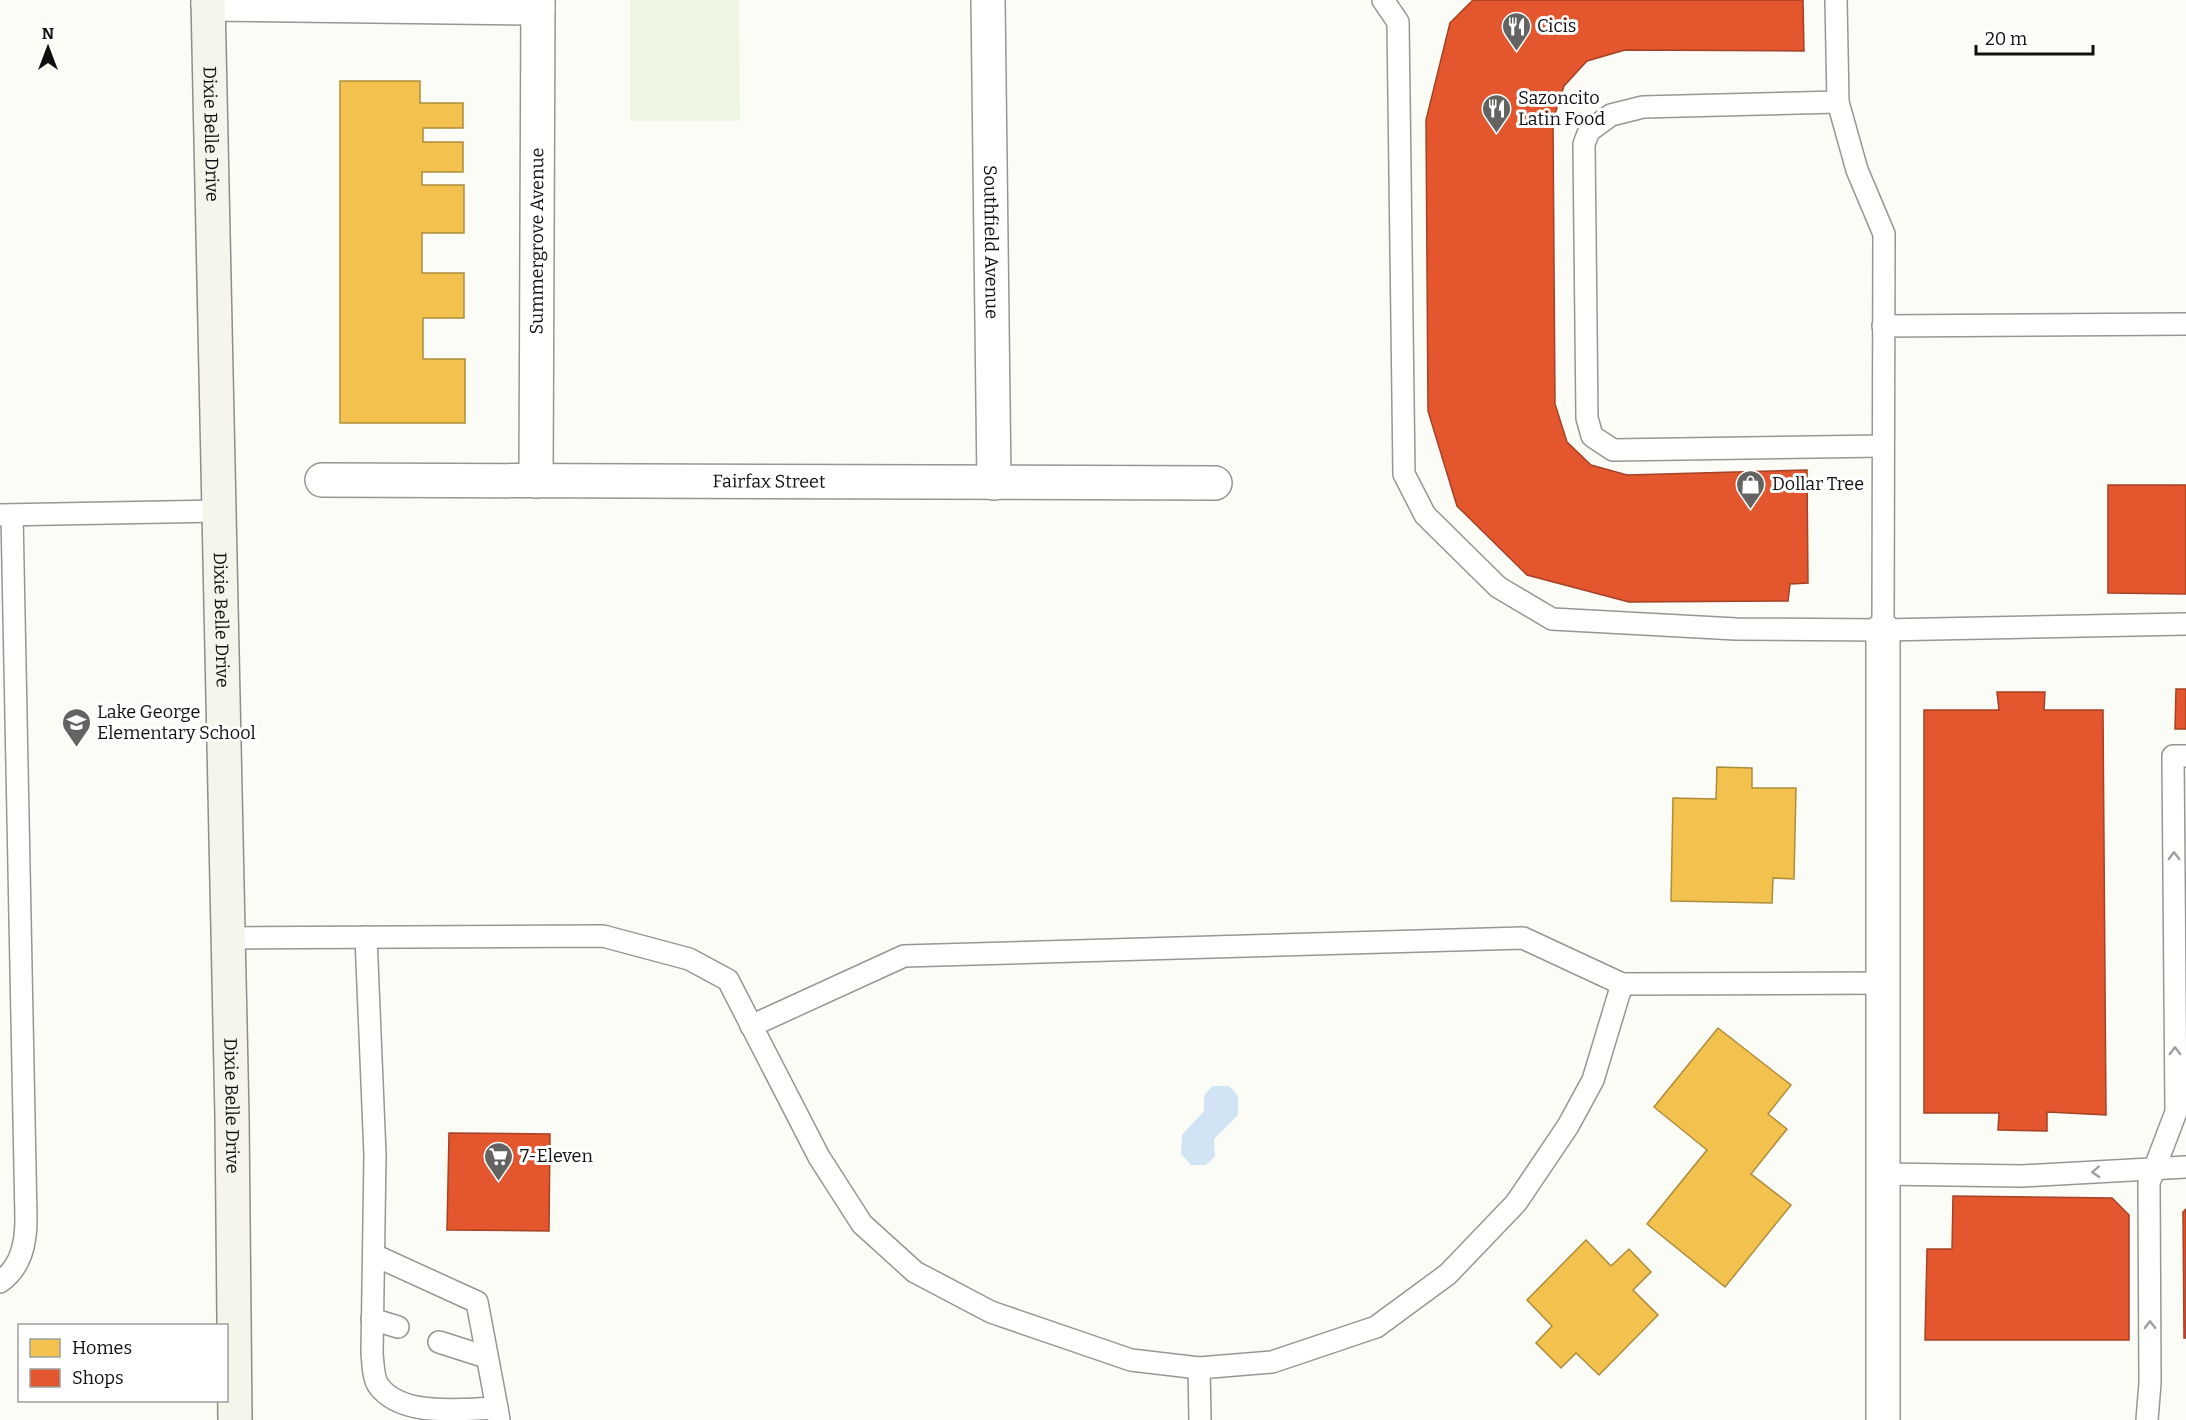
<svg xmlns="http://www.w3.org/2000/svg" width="2186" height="1420" viewBox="0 0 2186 1420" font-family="Bitter,serif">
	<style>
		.pitch { fill: #eef5e2 }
		.water { fill: #d0e4f4 }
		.homes { fill: #f2c14e; stroke: #ae8c3b; stroke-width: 1.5 }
		.shops { fill: #e4572e; stroke: #a44225; stroke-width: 1.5 }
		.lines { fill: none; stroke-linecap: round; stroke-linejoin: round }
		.lane-casing { stroke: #969694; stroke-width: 24 }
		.street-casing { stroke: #969694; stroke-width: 36 }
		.secondary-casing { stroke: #8d8d8b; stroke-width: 36 }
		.lane { stroke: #fffffe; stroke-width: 21 }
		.street { stroke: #fffffe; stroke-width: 33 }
		.secondary { stroke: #f5f5ec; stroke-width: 33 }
		.oneway { stroke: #9f9f9f }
		.labels { text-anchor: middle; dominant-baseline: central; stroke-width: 6; stroke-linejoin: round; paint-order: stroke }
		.poi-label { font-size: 18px; fill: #101010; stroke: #fff; text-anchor: start }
		.street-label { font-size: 18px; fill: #101010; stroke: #fff }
	</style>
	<rect width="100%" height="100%" fill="#fcfcf7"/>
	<path class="pitch" d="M630,0H739L740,121H630Z"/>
	<path class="water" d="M1212,1086H1229L1238,1096V1115L1214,1139L1215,1156L1206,1165H1191L1181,1154L1182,1135L1204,1111V1096Z"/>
	<g class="homes">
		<path d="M340,81H420V103H463V128H423V142H463V172H422V185H464V233H422V273H464V318H423V359H465V423H340Z"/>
		<path d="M1717,767L1752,768V788H1796L1794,879L1773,878L1772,903L1671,901L1673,798L1716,799Z"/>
		<path d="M1718,1028L1791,1085L1768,1114L1787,1129L1751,1174L1791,1205L1725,1287L1647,1224L1707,1150L1654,1107Z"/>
		<path d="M1586,1240L1611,1266L1629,1249L1651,1272L1633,1290L1658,1315L1599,1375L1576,1353L1561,1368L1536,1343L1552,1326L1527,1300Z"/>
	</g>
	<g class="shops">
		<path d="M1473,0H1803L1804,51L1625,50L1587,61L1564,86L1553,120L1555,404L1567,442L1591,465L1627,475L1807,470L1808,583L1790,584L1788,601L1629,602L1527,575L1457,506L1428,411L1426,120L1450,23Z"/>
		<path d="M2108,485H2186V594L2108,593Z"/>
		<path d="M2176,689H2186V729H2175Z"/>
		<path d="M1997,692H2045L2044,710H2103L2106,1115L2047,1112V1131L1998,1130L1999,1113H1924V710H1999Z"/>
		<path d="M449,1133L550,1134L549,1231L447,1230Z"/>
		<path d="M1953,1196L2112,1198L2129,1215V1340H1925L1927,1249H1952Z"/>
		<path d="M2186,1209V1338H2184L2183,1212Z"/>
	</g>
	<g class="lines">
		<defs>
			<g id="lane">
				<path d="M1383,0L1398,22L1404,474L1425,515L1498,587L1552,619L1736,629L1883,630L2186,624"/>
				<path d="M1836,0L1838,102L1857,170L1884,234L1883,630"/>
				<path d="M1838,102L1643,107L1611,115L1589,131L1584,144L1587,418L1592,436L1613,450L1883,446"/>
				<path d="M1883,326L2186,324"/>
				<path d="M0,515L219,511"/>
				<path d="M366,937L375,1155L372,1353C373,1363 373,1377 378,1385C401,1418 462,1409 497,1408L499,1420"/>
				<path d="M229,938L603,936L689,959L728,980L819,1157L862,1224L915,1272L991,1312L1131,1360L1199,1368L1272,1362L1376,1327L1448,1274L1516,1203L1568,1126L1593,1080L1622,984L1883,983"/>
				<path d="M751,1026L904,956L1523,938L1622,984"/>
				<path d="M1883,1174L2022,1176L2186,1167"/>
				<path d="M374,1255L477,1302L497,1408"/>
				<path d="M0,1282C21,1267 26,1244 26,1219L12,515"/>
				<path d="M372,1319L398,1327"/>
				<path d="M439,1342L486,1357"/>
				<path d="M1199,1368L1200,1420"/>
				<path d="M2147,1420L2150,1383L2149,1183L2176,1112L2173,756H2186"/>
			</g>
			<g id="street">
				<path id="s1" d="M988,0L994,483"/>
				<path d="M208,4L538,8"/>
				<path id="s2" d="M322,480L1215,483"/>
				<path id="s3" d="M536,481L538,0"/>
				<path d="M1883,630V1420"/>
			</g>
			<g id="secondary">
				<path id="s4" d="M208,0L232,1117L235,1420"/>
			</g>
		</defs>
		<use href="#lane" class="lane-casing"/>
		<use href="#street" class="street-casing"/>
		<use href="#secondary" class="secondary-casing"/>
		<use href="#lane" class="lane"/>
		<use href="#street" class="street"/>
		<use href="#secondary" class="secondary"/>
	</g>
	<defs><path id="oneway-chevron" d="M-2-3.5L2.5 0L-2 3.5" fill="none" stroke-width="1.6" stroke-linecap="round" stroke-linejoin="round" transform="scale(1.5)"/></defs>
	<g class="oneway">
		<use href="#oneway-chevron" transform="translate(2174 856) rotate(-90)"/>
		<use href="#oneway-chevron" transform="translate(2175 1051) rotate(-90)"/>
		<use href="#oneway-chevron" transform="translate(2096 1172) rotate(177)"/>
		<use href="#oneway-chevron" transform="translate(2150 1325) rotate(-90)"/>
	</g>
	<defs>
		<symbol id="restaurant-pin" viewBox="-11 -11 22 30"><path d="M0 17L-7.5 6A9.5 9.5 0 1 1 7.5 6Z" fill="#636361" stroke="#fff"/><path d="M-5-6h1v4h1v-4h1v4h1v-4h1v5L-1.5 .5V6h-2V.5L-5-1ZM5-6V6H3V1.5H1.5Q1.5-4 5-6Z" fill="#fff"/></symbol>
		<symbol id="shop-pin" viewBox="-11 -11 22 30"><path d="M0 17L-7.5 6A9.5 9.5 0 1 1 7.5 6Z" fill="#636361" stroke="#fff"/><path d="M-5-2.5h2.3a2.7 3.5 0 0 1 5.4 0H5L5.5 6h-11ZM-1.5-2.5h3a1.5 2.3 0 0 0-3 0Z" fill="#fff"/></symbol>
		<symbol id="school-pin" viewBox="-11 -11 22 30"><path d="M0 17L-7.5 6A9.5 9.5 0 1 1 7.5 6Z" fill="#636361" stroke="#fff"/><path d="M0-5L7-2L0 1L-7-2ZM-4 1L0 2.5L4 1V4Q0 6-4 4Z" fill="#fff"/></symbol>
		<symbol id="supermarket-pin" viewBox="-11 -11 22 30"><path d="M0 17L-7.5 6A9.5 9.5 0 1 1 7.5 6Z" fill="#636361" stroke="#fff"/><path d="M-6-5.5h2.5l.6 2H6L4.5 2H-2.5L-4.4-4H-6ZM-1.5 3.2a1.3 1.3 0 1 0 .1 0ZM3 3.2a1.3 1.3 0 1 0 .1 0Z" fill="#fff"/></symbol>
	</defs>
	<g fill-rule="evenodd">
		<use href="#restaurant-pin" x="1500" y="10" width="33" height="45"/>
		<use href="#restaurant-pin" x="1480" y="92" width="33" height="45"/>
		<use href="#shop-pin" x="1734" y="468" width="33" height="45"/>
		<use href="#school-pin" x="60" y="706" width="33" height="45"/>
		<use href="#supermarket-pin" x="482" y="1140" width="33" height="45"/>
	</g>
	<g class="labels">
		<g class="poi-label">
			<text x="1537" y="26">Cicis</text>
			<text x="1518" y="98">Sazoncito<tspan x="1518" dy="21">Latin Food</tspan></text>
			<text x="1772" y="484">Dollar Tree</text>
			<text x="97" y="712">Lake George<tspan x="97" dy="21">Elementary School</tspan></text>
			<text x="520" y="1156">7-Eleven</text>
		</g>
		<g class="street-label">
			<text stroke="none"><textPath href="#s4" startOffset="134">Dixie Belle Drive</textPath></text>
			<text stroke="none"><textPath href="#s3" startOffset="240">Summergrove Avenue</textPath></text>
			<text stroke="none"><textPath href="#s1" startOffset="242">Southfield Avenue</textPath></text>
			<text stroke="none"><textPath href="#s2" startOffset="447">Fairfax Street</textPath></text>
			<text stroke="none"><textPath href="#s4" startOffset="620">Dixie Belle Drive</textPath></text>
			<text stroke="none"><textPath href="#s4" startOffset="1106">Dixie Belle Drive</textPath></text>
		</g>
	</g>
	<rect x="18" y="1324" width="210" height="78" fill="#ffffff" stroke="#9f9f9f" stroke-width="1.5"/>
	<rect x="30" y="1339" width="30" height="18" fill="#f2c14e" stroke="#9f9f9f" stroke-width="1.5"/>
	<text x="72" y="1354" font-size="18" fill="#101010">Homes</text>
	<rect x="30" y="1369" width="30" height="18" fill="#e4572e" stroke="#9f9f9f" stroke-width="1.5"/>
	<text x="72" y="1384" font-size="18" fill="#101010">Shops</text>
	<g transform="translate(48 48)" stroke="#ffffff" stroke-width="4.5" paint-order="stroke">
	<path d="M0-4.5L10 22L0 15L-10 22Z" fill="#101010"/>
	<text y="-9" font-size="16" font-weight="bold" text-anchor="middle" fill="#101010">N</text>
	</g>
	<path d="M1976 45v9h117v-9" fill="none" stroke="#101010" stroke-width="3"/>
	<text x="1985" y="45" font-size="18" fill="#101010" stroke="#ffffff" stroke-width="4.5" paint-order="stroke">20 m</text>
</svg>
